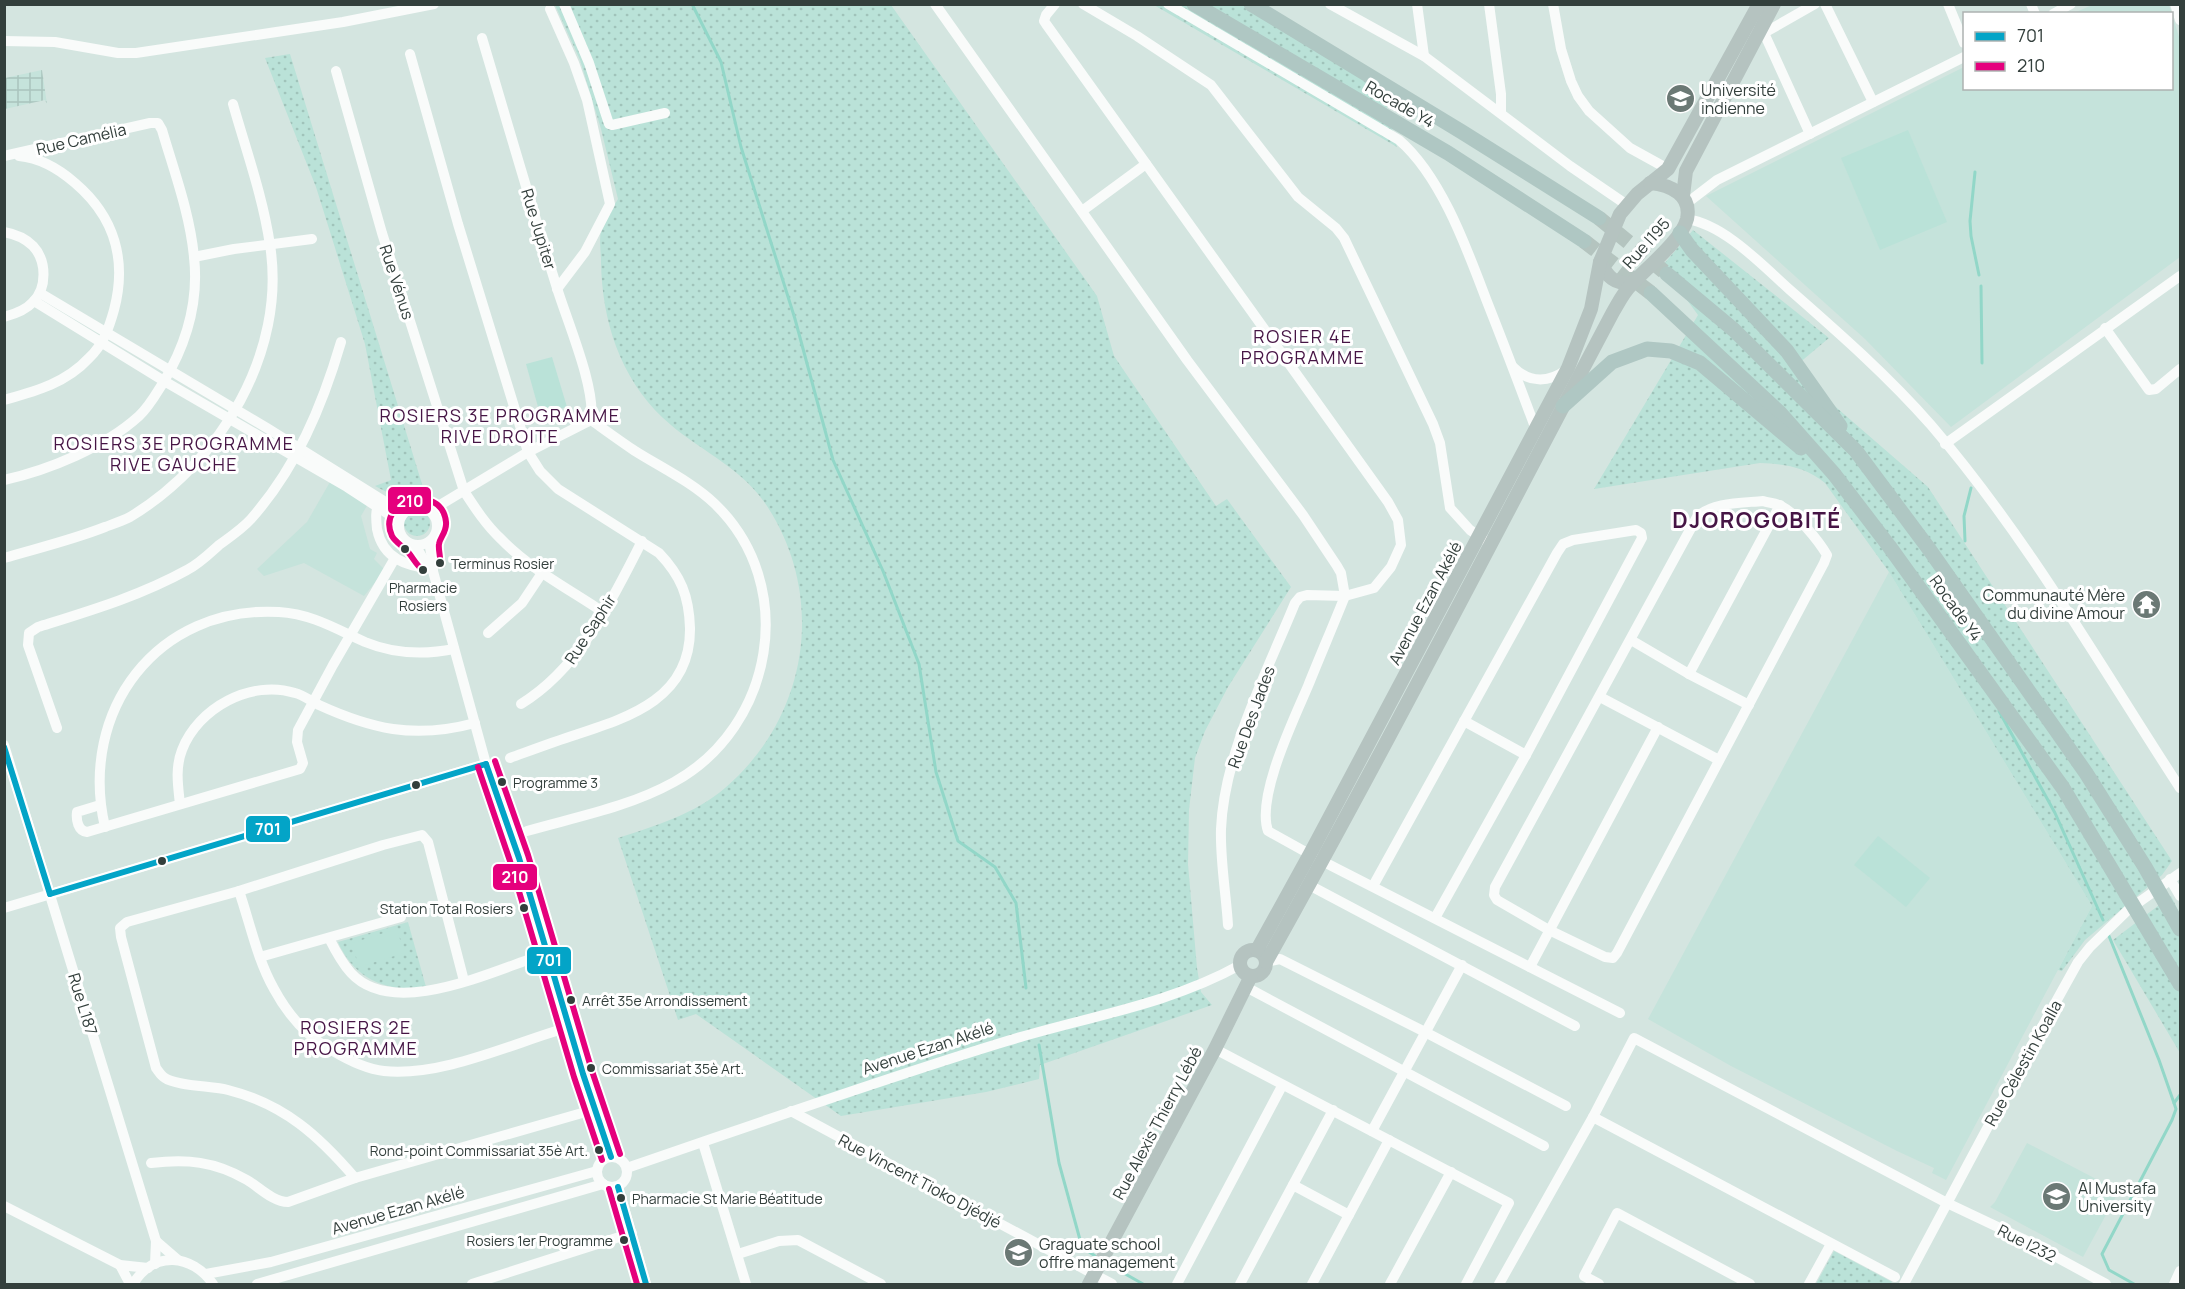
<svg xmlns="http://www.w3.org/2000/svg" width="2185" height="1289" viewBox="0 0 2185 1289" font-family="Manrope,sans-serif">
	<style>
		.built { fill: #c5e3db }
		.industrial { fill: url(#industrial-grid) }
		.green { fill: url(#green-dots) }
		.pitch { fill: #bae2d8 }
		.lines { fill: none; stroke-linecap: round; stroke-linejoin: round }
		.stream { stroke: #92d7c8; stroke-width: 3 }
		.highway-tunnel { stroke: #b4c4bf; stroke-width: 15; stroke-dasharray: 15 8; stroke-linecap: butt }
		.minor { stroke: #f9fbfa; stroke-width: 10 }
		.major { stroke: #b5c3c0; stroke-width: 14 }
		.highway { stroke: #afc7c3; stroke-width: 15 }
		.bus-1-casing { stroke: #fff; stroke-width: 10 }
		.bus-2-casing { stroke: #fff; stroke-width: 10 }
		.bus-1 { stroke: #03a4c7; stroke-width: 6 }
		.bus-2 { stroke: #e5007d; stroke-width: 6 }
		.bus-dot { fill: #333f3c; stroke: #fff; stroke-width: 2 }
		.labels { text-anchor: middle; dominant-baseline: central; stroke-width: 6; stroke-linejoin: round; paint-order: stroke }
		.bus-label { font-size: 14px; fill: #333f3c; stroke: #fff; text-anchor: start }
		.poi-label { font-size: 16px; fill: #333f3c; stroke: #fff; text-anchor: start }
		.street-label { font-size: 16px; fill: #333f3c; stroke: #fff }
		.neighbourhood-label { font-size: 18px; letter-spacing: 1.5px; fill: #461545; stroke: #fff }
		.district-label { font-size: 22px; font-weight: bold; letter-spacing: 1.5px; fill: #461545; stroke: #fff }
		.line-badge { stroke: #fff; stroke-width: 2 }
		.badge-label { font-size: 16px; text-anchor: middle; font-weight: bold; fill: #fff }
	</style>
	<defs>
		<pattern id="industrial-grid" width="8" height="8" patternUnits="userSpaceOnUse" patternTransform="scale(1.5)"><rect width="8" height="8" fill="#c5e3db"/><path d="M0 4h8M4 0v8" fill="none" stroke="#aac4bd"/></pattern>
		<pattern id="green-dots" width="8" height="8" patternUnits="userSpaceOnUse" patternTransform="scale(1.5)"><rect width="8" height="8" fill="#bae2d8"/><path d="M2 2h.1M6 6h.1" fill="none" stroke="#a0c3ba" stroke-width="1.8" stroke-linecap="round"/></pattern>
	</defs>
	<rect width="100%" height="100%" fill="#d4e5e0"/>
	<g class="built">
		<path d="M2092,5H2169L2180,40V257L1951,427L1865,339L1706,196L1964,67V88H2172V14L2074,13Z"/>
		<path d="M330,482L368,504L361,516L370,549L377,553L374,559L385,570L364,596L304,563L264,576L257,569L307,522Z"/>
		<path d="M1889,572L2092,906L1946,1180L1932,1173L1934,1168L1897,1151L1731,1066L1648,1019Z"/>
		<path d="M2027,1143L2119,1191L2083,1257L1990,1207L1995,1202Z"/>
	</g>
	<path class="industrial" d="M42,70L47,104L45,100L5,109V78Z"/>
	<g class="green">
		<path d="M555,5H891L1097,296L1114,356L1216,506L1227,499L1291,587L1228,687L1205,731L1195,758L1189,810L1188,864L1197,968L1201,992L1212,1005L1040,1065L1039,1079L986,1092L841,1116L696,1014L678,1020L618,838C655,826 695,814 725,788C808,717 827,598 767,506C740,465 697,450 663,418C620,377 602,321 601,262C601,253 599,240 601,231C603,220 613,208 618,199L601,129L580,60Z"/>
		<path d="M1154,5H1248L1383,93L1397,147Z"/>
		<path d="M290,54L426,497L410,494L398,498L375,486L391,480L365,344L316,187L265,58Z"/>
		<path d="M1693,230L1829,338L1792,369L1928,487L2172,861L2162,875L2085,940L2062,971L2058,970L2092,906L1889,572L1825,483C1805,467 1785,464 1760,463L1594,489L1698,315L1662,266Z"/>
		<circle cx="417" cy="523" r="13"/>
		<path d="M387,520L395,523C400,539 413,544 418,558L413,563L409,562L407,555C394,547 383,536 387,520Z"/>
		<path d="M2171,896L2180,914V1053L2113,940Z"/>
		<path d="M408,922L426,987C387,993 354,979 338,942Z"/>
		<path d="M1834,1251L1892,1282L1890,1284H1816Z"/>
	</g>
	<g class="pitch">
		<path d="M1908,130L1947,222L1880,250L1841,158Z"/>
		<path d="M552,357L567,407L540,414L526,364Z"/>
		<path d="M1878,836L1930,878L1906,907L1854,865Z"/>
		<path d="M397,929L404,953L359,967L352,943Z"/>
	</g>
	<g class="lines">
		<g class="stream">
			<path d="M692,4L721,62L741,147L795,319L833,460L883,571L919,664L936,772L958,841L995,867L1016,903L1026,988"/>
			<path d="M1975,172L1970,221L1971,236L1979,275"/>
			<path d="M1981,286L1982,363"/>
			<path d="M1965,541L1964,516L1971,488"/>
			<path d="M1999,711L2055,813L2103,920"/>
			<path d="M2109,936L2159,1060L2174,1103L2176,1109L2172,1120L2102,1254L2109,1270L2134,1284"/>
			<path d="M1039,1045L1059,1163L1082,1247L1098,1258"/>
			<path d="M2174,1103L2180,1095"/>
			<path d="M1106,1263L1143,1284"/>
		</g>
		<g class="highway-tunnel">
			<path d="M1599,218L1667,274"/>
			<path d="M1584,241L1651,293"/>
		</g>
		<g class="minor">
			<path d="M564,4L589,63L609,124L612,125L665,113"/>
			<path d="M935,4L1187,360L1303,515L1337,566L1341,573L1345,596C1333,626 1320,656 1308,686C1294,719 1256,797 1268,831L1322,861L1620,1013"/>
			<path d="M1055,4L1046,15L1044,21L1046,24L1388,502L1398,520L1401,545L1391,567L1374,588L1345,596L1307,595L1300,597L1295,603C1267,672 1224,754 1221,829C1220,860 1226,893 1228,925"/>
			<path d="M1083,4L1137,36L1211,85L1298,197L1336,228L1344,238L1433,424L1440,443L1450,508L1470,530L1485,540"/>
			<path d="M1168,4L1399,140C1441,176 1467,249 1486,299C1503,342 1519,384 1535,427"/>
			<path d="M1330,4L1424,56L1570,166L1627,205"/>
			<path d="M1417,4L1424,56"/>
			<path d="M1489,4L1501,94V113"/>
			<path d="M1553,4L1561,49L1571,81L1578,96L1589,111L1630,148L1668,169"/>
			<path d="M1825,4L1873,102"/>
			<path d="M1948,4L1964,43"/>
			<path d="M2031,4L2035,14"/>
			<path d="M2175,4L2180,20"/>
			<path d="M550,9L574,63L587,100L610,204L585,252L557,289"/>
			<path d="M2053,14L2071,4"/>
			<path d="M1747,28L1764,33L1815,4"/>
			<path d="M1764,33L1810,134"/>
			<path d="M482,38C507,122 531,205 557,288C567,321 596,388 591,420"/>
			<path d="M4,41L55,42L118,53H136L343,22L434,4"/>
			<path d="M410,54L458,224L528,452L540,471L558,489L659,553C681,576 689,596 690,628C691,698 630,717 575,735C553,742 532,750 510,758"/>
			<path d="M336,71L382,233L464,491C475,508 486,525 501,539C530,569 569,589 603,612"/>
			<path d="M4,156L150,123H158L162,130C174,171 190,214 194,257C199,302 186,345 163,383C156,394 149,407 139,416C105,447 49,470 4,480"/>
			<path d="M1687,203L1717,180L1964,57"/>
			<path d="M1082,211L1146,164"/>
			<path d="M1687,219C1725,225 1762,265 1790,290C1839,333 1888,376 1931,425C2027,537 2100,665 2180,788"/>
			<path d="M4,232C15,234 25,238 33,246C47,261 47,288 33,302C26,310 15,314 4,317"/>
			<path d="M194,257L234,249L312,239"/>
			<path d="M40,293L267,428L403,513"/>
			<path d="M34,301L164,381L347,487L399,521"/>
			<path d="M2105,328L2149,390L2156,389L2180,369"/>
			<path d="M1513,367C1529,383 1548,383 1566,370"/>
			<path d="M4,400C36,391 66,383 89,358C103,345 109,328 114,310C127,261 115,217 75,183C59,169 41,158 19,156"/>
			<path d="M1945,444L2180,276"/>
			<path d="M380,501C375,510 376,519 377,529C383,559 406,566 433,569"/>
			<path d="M1763,501C1769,503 1776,503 1781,506C1797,514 1818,540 1827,555L1824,563L1617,953L1613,958L1605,957L1549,930L1497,900L1494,895L1495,887L1697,517C1712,502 1742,503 1763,501Z"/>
			<circle cx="418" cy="526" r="19"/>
			<path d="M430,511L528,452L591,420"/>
			<path d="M429,542L432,558L431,564L486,764L519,858L583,1074L611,1157"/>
			<path d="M415,545L424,560L431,564"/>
			<path d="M4,558C38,548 72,540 105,527C113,524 122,521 130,517C220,463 287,352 270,245C263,197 246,150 233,104"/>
			<path d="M488,633L522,603L542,573"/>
			<path d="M1631,640L1689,674L1749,705"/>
			<path d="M1689,674L1780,505"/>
			<path d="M1600,697L1719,760"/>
			<path d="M521,704C580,668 612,600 642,541"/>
			<path d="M1464,721L1526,755"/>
			<path d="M57,728L28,645L29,633L38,627C89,611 140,596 187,570C199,564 209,554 219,545C230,537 242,529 251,519C296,468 322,407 341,342"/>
			<path d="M4,745L156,1241L155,1264"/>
			<path d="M180,804C178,786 175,768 182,750C198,708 251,679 295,693C303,695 311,701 319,705C343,716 367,725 393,729C420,733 449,730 475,723"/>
			<path d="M100,805L77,812C76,820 78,831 87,832L300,769L303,763L297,742L298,730L333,665L395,558"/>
			<path d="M105,827C78,711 157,605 279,612C312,614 336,629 365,642C394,654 424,655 454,649"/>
			<path d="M527,831C576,817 629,807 674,782C774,727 799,585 715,504C692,482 662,468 635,451C620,441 605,430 591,420"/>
			<path d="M2170,879L2180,896"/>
			<path d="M1309,885L1575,1026"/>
			<path d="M1373,886L1557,553L1563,544L1573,540L1636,530L1641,533L1642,538L1526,755L1435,918"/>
			<path d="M239,891C250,923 257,959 274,989C288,1015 307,1037 333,1051C348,1060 366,1069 384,1071C442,1077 513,1043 569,1027"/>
			<path d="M4,908L486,764"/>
			<path d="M329,938C335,950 342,963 351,973C395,1021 498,968 548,953"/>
			<path d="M260,957L401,917"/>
			<path d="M1266,962L1280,959L1425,1032L1566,1106"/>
			<path d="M1530,967L1658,727"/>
			<path d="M1246,987L1544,1146"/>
			<path d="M1215,1049L1509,1203L1466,1284"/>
			<path d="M791,1111L1112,1284"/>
			<path d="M1593,1117L1895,1277"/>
			<path d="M1372,1131L1462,965"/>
			<path d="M703,1143L746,1284"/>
			<circle cx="612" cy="1172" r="15"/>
			<path d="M151,1163C187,1159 214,1161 247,1180C259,1187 273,1202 288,1202L355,1178L596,1109"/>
			<path d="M627,1168C753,1125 879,1080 1007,1041C1085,1017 1168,1005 1240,965"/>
			<path d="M355,1178C319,1136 284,1104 228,1090C213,1086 176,1086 165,1078C161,1076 159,1072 156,1068L121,937L120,928L127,922L239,891L383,845L422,835L428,842L464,981"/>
			<path d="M1293,1185L1349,1215"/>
			<path d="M618,1187L646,1284"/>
			<path d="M4,1206L120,1265L148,1268"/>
			<path d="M156,1241L178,1260"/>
			<path d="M738,1254L779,1241L798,1240L881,1284"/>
			<path d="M120,1265L130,1284"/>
			<path d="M206,1274L271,1262L597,1171"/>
			<path d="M133,1284C154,1250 192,1254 213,1284"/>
			<path d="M257,1284L603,1184"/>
			<path d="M472,1284L632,1233"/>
			<path d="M1177,1284L1282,1086"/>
			<path d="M1240,1284L1333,1110"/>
			<path d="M1312,1284L1389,1140"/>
			<path d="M1390,1284L1451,1172"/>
			<path d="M1499,1284L1593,1117L1634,1038L1947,1203L2023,1239L2106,1284"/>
			<path d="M1599,1284L1584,1276L1617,1213L1750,1284"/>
			<path d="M1809,1284L1831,1244"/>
			<path d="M1904,1284L2023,1061L2078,962L2090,947L2128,910L2180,873"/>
			<path d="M2174,1284L2180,1271"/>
		</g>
		<g class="major">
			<path d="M1683,196L1686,171L1774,4"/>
			<path d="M1600,262C1608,278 1614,283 1631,284"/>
			<circle cx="1253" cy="963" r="13"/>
			<path d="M1257,950L1310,854L1568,368L1591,309L1600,262L1620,214L1637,194L1668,169L1759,4"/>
			<path d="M1266,962C1386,748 1498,529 1613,312C1619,302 1623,293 1631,285C1645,269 1682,240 1687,219C1692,195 1671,185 1650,183"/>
			<path d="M1089,1284L1215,1049L1251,976"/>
		</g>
		<g class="highway">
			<path d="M1194,4L1448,153L1584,241"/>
			<path d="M1251,4L1462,132L1599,218"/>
			<path d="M1680,233L1692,250L1787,351L1840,426"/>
			<path d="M1667,274L1734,330L1856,451L1929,549L2086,773L2145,867L2180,929"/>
			<path d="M1651,293L1780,413L1834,474L1889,546L2063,788L2180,984"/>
			<path d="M1563,406L1612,362L1647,349L1671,351L1700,363L1801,448"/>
		</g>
		<defs>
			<g id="bus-1">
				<path d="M4,747L50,894"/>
				<path d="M486,764L519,858L583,1074L611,1157"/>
				<path d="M50,894L486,764"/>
				<path d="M618,1187L646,1284"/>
			</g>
			<g id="bus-2">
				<path d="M423,570C416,565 414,559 408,552C403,546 396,543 392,536C375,499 442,482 446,522C447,532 440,537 439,544C438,550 441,557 440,563"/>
				<path d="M495,761L528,855L592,1071L620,1154"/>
				<path d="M478,767L510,861L574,1077L602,1160"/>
				<path d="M609,1189L637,1284"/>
			</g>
		</defs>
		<use href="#bus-1" class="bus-1-casing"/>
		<use href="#bus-2" class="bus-2-casing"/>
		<use href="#bus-1" class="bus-1"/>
		<use href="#bus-2" class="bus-2"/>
	</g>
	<defs>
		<symbol id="university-disc" viewBox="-11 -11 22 22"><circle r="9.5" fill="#6b7975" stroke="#fff"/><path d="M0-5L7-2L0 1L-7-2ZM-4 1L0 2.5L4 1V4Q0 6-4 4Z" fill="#fff"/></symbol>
		<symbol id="temple-disc" viewBox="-11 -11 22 22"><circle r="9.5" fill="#6b7975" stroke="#fff"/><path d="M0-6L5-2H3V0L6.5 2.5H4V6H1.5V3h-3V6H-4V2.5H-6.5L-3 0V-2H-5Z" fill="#fff"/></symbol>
	</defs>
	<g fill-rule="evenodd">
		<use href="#university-disc" x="1664" y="82" width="33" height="33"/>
		<use href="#temple-disc" x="2130" y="588" width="33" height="33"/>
		<use href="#university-disc" x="2040" y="1180" width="33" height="33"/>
		<use href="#university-disc" x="1002" y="1236" width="33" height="33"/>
	</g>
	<g class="bus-dot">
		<circle cx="405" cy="549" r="5"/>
		<circle cx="440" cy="563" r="5"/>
		<circle cx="423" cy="570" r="5"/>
		<circle cx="502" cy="782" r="5"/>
		<circle cx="416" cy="785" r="5"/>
		<circle cx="162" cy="861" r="5"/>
		<circle cx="524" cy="908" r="5"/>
		<circle cx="571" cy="1000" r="5"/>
		<circle cx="591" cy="1068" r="5"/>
		<circle cx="599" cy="1150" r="5"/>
		<circle cx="621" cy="1198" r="5"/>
		<circle cx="624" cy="1240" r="5"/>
	</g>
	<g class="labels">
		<g class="bus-label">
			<text x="451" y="563">Terminus Rosier</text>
			<text x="423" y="587" text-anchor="middle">Pharmacie<tspan x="423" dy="18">Rosiers</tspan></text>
			<text x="513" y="782">Programme 3</text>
			<text x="513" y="908" text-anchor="end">Station Total Rosiers</text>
			<text x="582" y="1000">Arrêt 35e Arrondissement</text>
			<text x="602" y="1068">Commissariat 35è Art.</text>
			<text x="588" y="1150" text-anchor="end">Rond-point Commissariat 35è Art.</text>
			<text x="632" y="1198">Pharmacie St Marie Béatitude</text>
			<text x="613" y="1240" text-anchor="end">Rosiers 1er Programme</text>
		</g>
		<g class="poi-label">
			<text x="1701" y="90">Université<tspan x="1701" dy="18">indienne</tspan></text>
			<text x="2125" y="595" text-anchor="end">Communauté Mère<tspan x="2125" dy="18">du divine Amour</tspan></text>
			<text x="2078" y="1188">Al Mustafa<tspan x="2078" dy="18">University</tspan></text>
			<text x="1039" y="1244">Graguate school<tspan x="1039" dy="18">offre management</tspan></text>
		</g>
		<g class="street-label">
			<text transform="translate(1400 104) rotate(30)">Rocade Y4</text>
			<text transform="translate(81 139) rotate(-13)">Rue Camélia</text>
			<text transform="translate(539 229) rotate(73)">Rue Jupiter</text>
			<text transform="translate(1646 243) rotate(-48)">Rue I195</text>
			<text transform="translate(397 282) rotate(72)">Rue Vénus</text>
			<text transform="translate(1425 603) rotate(-62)">Avenue Ezan Akélé</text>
			<text transform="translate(1956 608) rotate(54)">Rocade Y4</text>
			<text transform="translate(590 629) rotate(-57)">Rue Saphir</text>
			<text transform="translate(1251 717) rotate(-70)">Rue Des Jades</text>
			<text transform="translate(83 1004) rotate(73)">Rue L187</text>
			<text transform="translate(928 1048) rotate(-18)">Avenue Ezan Akélé</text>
			<text transform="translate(2023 1063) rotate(-61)">Rue Célestin Koalla</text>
			<text transform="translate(1157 1123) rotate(-62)">Rue Alexis Thierry Lébé</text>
			<text transform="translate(920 1181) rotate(28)">Rue Vincent Tioko Djédjé</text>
			<text transform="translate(398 1210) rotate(-16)">Avenue Ezan Akélé</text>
			<text transform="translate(2027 1243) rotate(27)">Rue I232</text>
		</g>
		<g class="neighbourhood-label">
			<text x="1303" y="336">ROSIER 4E<tspan x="1303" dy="21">PROGRAMME</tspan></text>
			<text x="500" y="415">ROSIERS 3E PROGRAMME<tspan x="500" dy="21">RIVE DROITE</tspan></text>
			<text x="174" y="443">ROSIERS 3E PROGRAMME<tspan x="174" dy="21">RIVE GAUCHE</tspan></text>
			<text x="356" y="1027">ROSIERS 2E<tspan x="356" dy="21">PROGRAMME</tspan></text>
		</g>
		<g class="district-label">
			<text x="1757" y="520">DJOROGOBITÉ</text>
		</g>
	</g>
	<g class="line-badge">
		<rect x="387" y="486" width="45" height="29" rx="6" fill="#e5007d"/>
		<rect x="245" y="815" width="46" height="28" rx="6" fill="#03a4c7"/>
		<rect x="492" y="863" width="46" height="28" rx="6" fill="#e5007d"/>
		<rect x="526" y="946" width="46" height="29" rx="6" fill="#03a4c7"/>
	</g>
	<g class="badge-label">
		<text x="410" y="507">210</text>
		<text x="268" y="835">701</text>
		<text x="515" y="883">210</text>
		<text x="549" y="966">701</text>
	</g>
	<rect width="2185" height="1289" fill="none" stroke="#333f3c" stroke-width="12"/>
	<rect x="1963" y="12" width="210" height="78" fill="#ffffff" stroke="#adb2b1" stroke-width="1.5"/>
	<rect x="1975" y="32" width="30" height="9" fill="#03a4c7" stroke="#adb2b1" stroke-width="1.5"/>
	<text x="2017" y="42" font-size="18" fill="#333f3c">701</text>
	<rect x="1975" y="62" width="30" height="9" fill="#e5007d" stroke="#adb2b1" stroke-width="1.5"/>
	<text x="2017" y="72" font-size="18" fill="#333f3c">210</text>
</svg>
